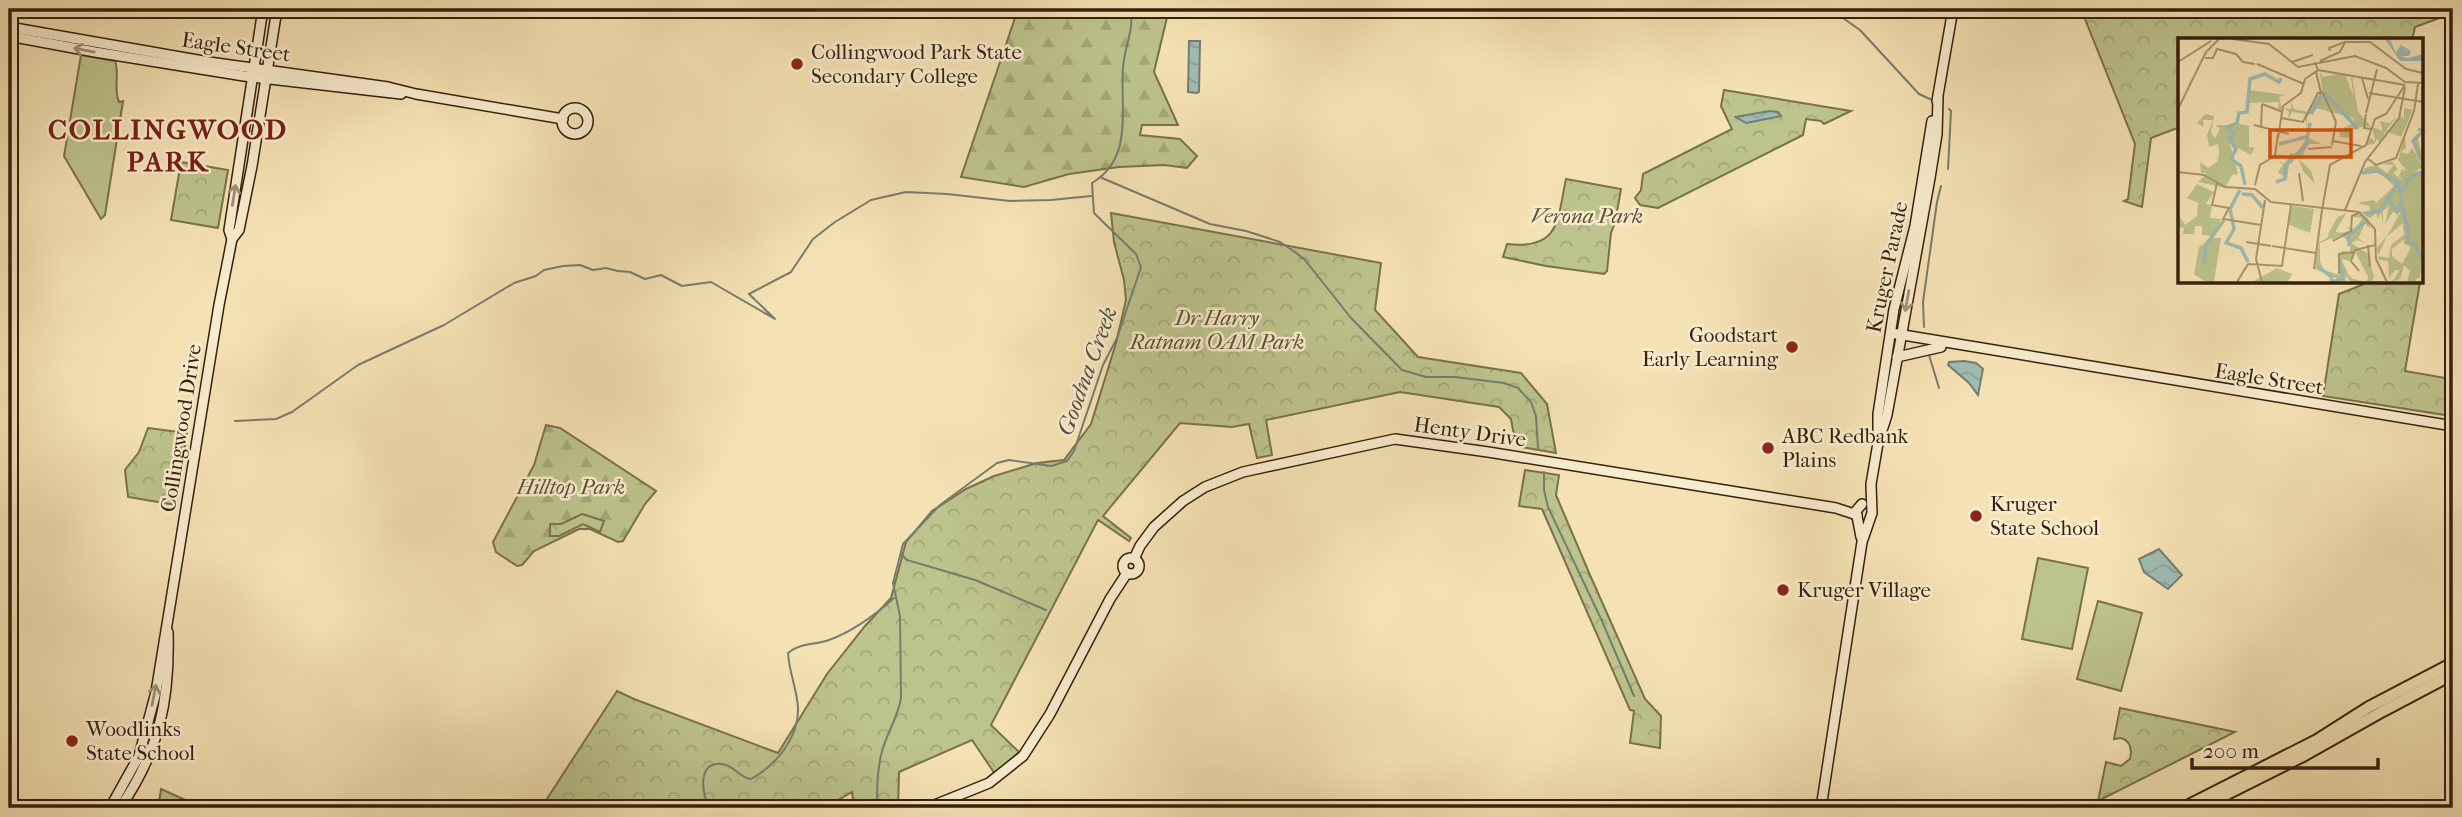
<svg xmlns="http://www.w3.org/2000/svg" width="2462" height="817" viewBox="0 0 2462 817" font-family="'IM FELL French Canon',serif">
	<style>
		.green { fill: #bdc38c; stroke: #7a714c; stroke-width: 2 }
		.forest { fill: url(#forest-firs); stroke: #7a714c; stroke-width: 2 }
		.park { fill: url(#park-crowns); stroke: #7a714c; stroke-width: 2 }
		.water { fill: url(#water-waves); stroke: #747d71; stroke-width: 2 }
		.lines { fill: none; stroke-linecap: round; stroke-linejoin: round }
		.stream { stroke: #747d71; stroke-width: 2 }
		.secondary-casing { stroke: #361f0d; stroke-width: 12 }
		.primary-casing { stroke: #361f0d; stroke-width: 14 }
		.secondary { stroke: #f8ecce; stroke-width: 9 }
		.primary { stroke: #f5e2b4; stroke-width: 10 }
		.oneway { stroke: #a19077 }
		.poi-dot { fill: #8f2418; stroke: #f8ecce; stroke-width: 2.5 }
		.labels { text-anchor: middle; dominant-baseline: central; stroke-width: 5; stroke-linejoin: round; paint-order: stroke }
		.street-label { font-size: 21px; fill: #361f0d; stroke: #f8ecce }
		.poi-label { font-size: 21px; fill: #361f0d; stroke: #f8ecce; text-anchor: start }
		.park-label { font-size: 21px; font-style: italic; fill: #5e5033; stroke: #f8ecce }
		.water-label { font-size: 23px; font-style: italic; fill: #554e3f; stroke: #f8ecce }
		.district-label { font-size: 28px; font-weight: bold; letter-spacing: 2px; fill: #7a1f14; stroke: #f8ecce }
		.inset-river { fill: none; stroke: #9ebcb4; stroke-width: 3.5 }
		.inset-road { fill: none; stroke: #a99471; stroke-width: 2 }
		.view { fill: #d6530c; fill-opacity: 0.15; stroke: #d6530c; stroke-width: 3.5 }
		.inset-edge { fill: none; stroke: #361f0d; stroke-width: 3.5 }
	</style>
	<defs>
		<pattern id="forest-firs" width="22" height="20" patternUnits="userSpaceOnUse" patternTransform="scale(1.75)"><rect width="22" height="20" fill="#bdc38c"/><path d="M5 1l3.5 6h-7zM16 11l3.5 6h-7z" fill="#a3a778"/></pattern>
		<pattern id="park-crowns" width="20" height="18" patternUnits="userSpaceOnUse" patternTransform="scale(1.75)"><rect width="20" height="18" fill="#bdc38c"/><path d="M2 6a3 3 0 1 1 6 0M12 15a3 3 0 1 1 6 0" fill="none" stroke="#a3a778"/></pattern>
		<pattern id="water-waves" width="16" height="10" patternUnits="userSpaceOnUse" patternTransform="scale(1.75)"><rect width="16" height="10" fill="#9ebcb4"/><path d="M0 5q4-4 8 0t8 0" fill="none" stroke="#89a19a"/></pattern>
	</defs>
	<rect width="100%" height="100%" fill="#f5e2b4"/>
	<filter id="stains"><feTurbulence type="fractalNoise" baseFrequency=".00286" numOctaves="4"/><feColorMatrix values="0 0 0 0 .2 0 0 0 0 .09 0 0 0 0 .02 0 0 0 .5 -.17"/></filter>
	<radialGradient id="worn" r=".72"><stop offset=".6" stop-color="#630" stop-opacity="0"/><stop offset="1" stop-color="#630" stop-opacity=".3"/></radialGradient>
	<g class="green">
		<path d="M81,55L115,61C120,74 113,88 119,102L123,101L105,215L101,219L64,156Z"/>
		<path d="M2038,558L2088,568L2072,649L2022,639Z"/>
		<path d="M2098,601L2142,613L2121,691L2077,679Z"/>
	</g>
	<g class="forest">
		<path d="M1018,9H1169L1154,72L1178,125H1142L1140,135L1180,139L1197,156L1187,168L1164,165L1119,167L1069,174L1024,187L961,177Z"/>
		<path d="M546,425L560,428L656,491L645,504L623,541L618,542L590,529H579L534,551L522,565L517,566L496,552L493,542L534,465Z"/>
	</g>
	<g class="park">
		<path d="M2081,9H2453V13L2415,27L2412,40H2180V127L2151,138L2142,207L2124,201L2128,199L2135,144Z"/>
		<path d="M1724,90L1851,111L1824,124L1821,121L1806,119L1803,135L1658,208L1640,205L1635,198L1641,190L1643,174L1732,129L1721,106Z"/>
		<path d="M181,162L228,170L218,228L171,220Z"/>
		<path d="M1566,179L1621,189L1615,223L1611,233L1607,271L1604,274L1546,266L1503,257L1507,244C1560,250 1557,221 1566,179Z"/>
		<path d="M1111,213L1381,263L1375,310L1418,357L1521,373L1547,404L1556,453L1516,446L1511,419L1499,407L1400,392L1266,420L1272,455L1257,458L1249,424L1232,427L1180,423L1103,516L1131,538L1129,541L1098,520L991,725L1019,752L995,774L972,740L899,772L898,808H854L852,792L824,808H541L617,691L634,699L778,753L827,674L865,626L891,598L906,542L932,511L966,489L994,476L1037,463L1064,460L1091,424L1116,343L1126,300L1124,280L1114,242Z"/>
		<path d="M2369,282H2420L2405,371L2451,379L2445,415L2323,396L2339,294Z"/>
		<path d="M148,428L187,433L176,505L128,497L125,470L139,452Z"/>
		<path d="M1525,470L1559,475L1556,495L1590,575L1645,699L1661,716L1660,748L1630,743L1634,711L1630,710L1542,509L1519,506Z"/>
		<path d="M582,514L604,521L600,532L583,524L559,536H550V524H561Z"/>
		<path d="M2120,708L2235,732L2098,801L2106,762L2121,766L2130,759C2132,750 2131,741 2121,738L2114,739Z"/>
		<path d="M161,789L203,808H158Z"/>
	</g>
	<g class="water">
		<path d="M1189,41H1200L1199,92L1197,93L1188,92Z"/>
		<path d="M1769,111L1778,112L1781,116L1746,123L1736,117Z"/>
		<path d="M1964,361L1976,363L1983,369L1978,395L1969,383L1948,365L1949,362Z"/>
		<path d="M2159,549L2182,575L2168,589L2144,572L2139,559Z"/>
	</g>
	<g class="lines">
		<g class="stream">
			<path d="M1830,9L1860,30L1919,94L1932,100"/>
			<path d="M1948,169L1951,111L1949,109"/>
			<path d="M1102,178L1210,224L1246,231L1280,242L1295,252L1305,260L1351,318L1402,370L1426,377H1455L1504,383L1518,388L1531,402L1536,416L1538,448"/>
			<path d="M1924,327L1923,302L1937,202L1941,186"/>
			<path d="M1929,355L1939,388"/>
			<path d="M235,421L276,419L292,412L358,365L444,325L514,283L536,276L544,270L563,266L580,265L593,270L606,268L618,271L630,272L645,279L661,275L682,286L711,282L775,319L749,294L791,272L813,239L835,222L871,200L906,192L947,194L1010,201L1051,200L1091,196"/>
			<path d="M1544,472V490L1548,507L1602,621L1634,696"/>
			<path d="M901,554L907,560L975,580L1046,610"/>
			<path d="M710,808C702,796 696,761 722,764C734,765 739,778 751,779C776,765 799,738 798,708C797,689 789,672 788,653C799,643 815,645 829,640C854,631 875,615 894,598"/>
			<path d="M877,808C877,789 877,770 882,751C887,733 898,717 901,698L900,616L893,583L903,544L940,505L997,463L1009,460L1051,466L1067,461L1074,451L1103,365L1117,338L1141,267L1136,254L1094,213L1092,183C1134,158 1120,109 1123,68C1124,47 1135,30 1130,9"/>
		</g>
		<defs>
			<g id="secondary">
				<path d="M9,27L209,62L388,87L416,94L563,119"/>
				<path d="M9,36L95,52L244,76L401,94"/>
				<path d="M1937,101L1953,9"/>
				<circle cx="575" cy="121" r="13"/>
				<path d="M232,239L229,230L263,9"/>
				<path d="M1891,333L2453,426"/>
				<path d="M1897,357L1941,347"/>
				<path d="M1878,431V414L1894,309L1915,226L1932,121"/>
				<path d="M1861,537L1856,511L1862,504"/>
				<circle cx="1131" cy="566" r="8"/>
				<path d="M1134,559L1140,546L1154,527L1183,501L1205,487L1243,472L1395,439L1488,452L1774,498L1836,508L1857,515"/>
				<path d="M110,808L139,756L156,692L219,305L232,239L239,230L252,166L277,9"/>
				<path d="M120,808C159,751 170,701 168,632"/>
				<path d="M927,808L989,783L1023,756L1050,714L1110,599L1127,573"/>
				<path d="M1821,808L1862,542L1872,513L1871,484L1878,443L1887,415L1930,178L1937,134L1938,98"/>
			</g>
			<g id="primary">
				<path d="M2183,808L2317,740L2369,707L2453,663"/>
				<path d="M2199,808L2305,755L2383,711L2453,674"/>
			</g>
		</defs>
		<use href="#secondary" class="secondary-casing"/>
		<use href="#primary" class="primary-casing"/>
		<use href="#secondary" class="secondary"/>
		<use href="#primary" class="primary"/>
	</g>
	<defs><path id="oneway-shaft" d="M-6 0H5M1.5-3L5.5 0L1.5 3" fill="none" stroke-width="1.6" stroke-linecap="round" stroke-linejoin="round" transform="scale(1.75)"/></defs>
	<g class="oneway">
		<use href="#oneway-shaft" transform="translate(84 50) rotate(-169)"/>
		<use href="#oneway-shaft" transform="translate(234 195) rotate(-81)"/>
		<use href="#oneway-shaft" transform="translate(1907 301) rotate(100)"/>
		<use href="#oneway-shaft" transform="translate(154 695) rotate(-79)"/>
	</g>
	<g class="poi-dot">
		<circle cx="797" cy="64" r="7"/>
		<circle cx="1792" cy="347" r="7"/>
		<circle cx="1768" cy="448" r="7"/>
		<circle cx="1976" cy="516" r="7"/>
		<circle cx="1783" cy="590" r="7"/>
		<circle cx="72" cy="741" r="7"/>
	</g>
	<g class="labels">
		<g class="street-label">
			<text transform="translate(236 47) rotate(8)">Eagle Street</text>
			<text transform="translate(1887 267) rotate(-78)">Kruger Parade</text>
			<text transform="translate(2269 379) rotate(9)">Eagle Street</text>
			<text transform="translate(181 428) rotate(-81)">Collingwood Drive</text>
			<text transform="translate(1470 432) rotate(8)">Henty Drive</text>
		</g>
		<g class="poi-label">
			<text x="811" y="52">Collingwood Park State<tspan x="811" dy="24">Secondary College</tspan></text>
			<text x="1778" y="335" text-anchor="end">Goodstart<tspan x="1778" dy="24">Early Learning</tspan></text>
			<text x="1782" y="436">ABC Redbank<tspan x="1782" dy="24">Plains</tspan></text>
			<text x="1990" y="504">Kruger<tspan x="1990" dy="24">State School</tspan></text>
			<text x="1797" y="590">Kruger Village</text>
			<text x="86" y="729">Woodlinks<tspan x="86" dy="24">State School</tspan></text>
		</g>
		<g class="park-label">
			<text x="1587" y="216">Verona Park</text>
			<text x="1217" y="318">Dr Harry<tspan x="1217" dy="24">Ratnam OAM Park</tspan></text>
			<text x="571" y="487">Hilltop Park</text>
		</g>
		<g class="water-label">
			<text transform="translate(1087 371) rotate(-70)">Goodna Creek</text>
		</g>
		<g class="district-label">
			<text x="168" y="129">COLLINGWOOD<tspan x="168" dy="32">PARK</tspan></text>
		</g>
	</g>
	<g transform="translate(2178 38)">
		<rect width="245" height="245" fill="#f5e2b4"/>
		<path d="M223,180L228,185L229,199L214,211V218L224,226L235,205L244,222L242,239L237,242L240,244H229L232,233L226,227L222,241L214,244L222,232H217L211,240L210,223L201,222L199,210ZM225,185L226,197L213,207L211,220L200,218L209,198Z" fill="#bdc38c" fill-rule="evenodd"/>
		<path d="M226,70L235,72L223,99L208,93L202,105L199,101L196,106L188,107L191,99L197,103L194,89L205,93L202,83L211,85L219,79L208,92L212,93L223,77L226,82ZM27,76L36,78L33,95L37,100L42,91L38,87L71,88V109L77,110L73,117L52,106L60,136L54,137L47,150L20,144L29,135H23L22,124L30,130L40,123L41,113L40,106L31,109L29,97L35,82H25L26,89L19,85ZM227,97L228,110L223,114L230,116L234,110L240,120L234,103L239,98L245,121V125L239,120L245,129L236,134L245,133V222L241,223L237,212L226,205L228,185L223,181L215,194L210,197L222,175L215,174L207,186L211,168L205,173V187L203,174L200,181L198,175L192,180L182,174L192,173V168L179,165L196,162L198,165L216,148L201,134L183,136L187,130L198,127L209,135L216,127L205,126L214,123L220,131L215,135L227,144L221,138L224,131L229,133L220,122ZM19,146L36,154L28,166L34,167L32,180L43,181L36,198L24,197V188H17L16,196H5L6,190L0,189V176L7,187L19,178L20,165L9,160ZM183,176L190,180L192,190L187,185L179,203L174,199V214L167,199L159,198L142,205V223L146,232L162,237L161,218L165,213L174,215L172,223L163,217L166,232L175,241L188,244L192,237L184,223L187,217L196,238L194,244H173L168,238L167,244L137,231L141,204L149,200L161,178L167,177L157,194L171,196L186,180L175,179ZM33,200H43L36,243L41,244H28L16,236L21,209ZM99,230L114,236L110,244H74Z" fill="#bdc38c"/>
		<path d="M142,34L145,39L166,35L176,59L173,41L174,37L180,73L193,89L186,88L172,93L171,100L162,99L161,92L176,85L175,80L138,70L129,79V92L127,76L114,74L110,81L111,74L106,70L113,71V64L116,71L130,74L144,52ZM72,52L107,57L101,59L104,72L100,71L101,64L67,65ZM59,85L70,88L71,108L52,105L56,94L49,89ZM129,99L142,105L147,116L142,106H131L122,122L133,133L137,146L125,133L120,119L111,127L109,141L100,134L105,127L100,122L106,126L113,115L118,117ZM114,168L136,171L132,195L111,187ZM168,175L156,196L173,193L168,189L178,191L186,177L192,191L187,185L180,200L188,206L180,202L173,205L189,215L196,239L191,241L177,213L172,223L163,221L170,235H164L162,229L164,213L172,214V203L162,197L155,202L150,196L159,180Z" fill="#bdc38c"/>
		<path d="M207,1H212L218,15L223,7L233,13L231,18H222L230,20L245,16V23H222Z" fill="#9ebcb4"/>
		<path class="inset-river" d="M147,55L180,91M133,76L144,57M240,91L245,93L235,103L245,125M101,106L128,99M184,135L199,133L220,144M98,144L107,141L108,127L128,107L132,85M67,147L63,128L53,121L58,111L51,100L56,95L49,89L59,85L61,75L69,74L72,41L87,36L101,44L103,40M62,152L52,171L56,191L48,205L63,210L70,224M64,156L74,157L85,170M211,162L219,174L223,163L231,197L228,204L236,205L245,222M187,176L203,172L220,145L223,156L233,138L245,134M171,208V198L188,183M26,226L28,207L46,182M139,228L154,239L153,243M153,244L165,241L162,223"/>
		<path class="inset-road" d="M55,1L91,6L120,29L177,18L208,30L227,44L245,45M152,13L151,10L167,4H192L228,31L245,35M58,16L65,24L77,26M27,20H35L39,11L58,16M142,23L162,14L167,4M0,24L33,3M114,24L135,17M79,26L126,46M140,32L227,47M138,34L143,55M184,40L190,61M191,55L245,64M84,66L105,74M0,71L28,14L41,1M188,75L199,31M188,76L186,90L193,91M103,80L125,84L140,55H145L158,84L154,107M76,87L111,96M83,90L84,66M100,100L105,68L123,55L127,41L140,32L137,24M155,103L183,108M130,111L154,109M190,121L198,127L218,120L236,73L240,46M0,134L26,137L47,149L77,151L93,164L181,174M121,135L125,163M39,145L34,167L51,170L45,181L83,187M77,147L82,127L97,118L100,96M144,172L152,127L188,107L197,81L208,76L227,47M167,172L187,124L221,80L227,49M196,190L181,174L197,191M197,191L198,221L209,244M155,203L173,193L174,178L181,175M68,204L93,208M190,207L192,229M94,208L138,215M136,231L144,172M181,233L173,223L177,212L197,207M161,236V216L176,214M59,244L70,226L104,228L113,167M84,244L78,221L87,162"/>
		<path class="view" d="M92,92H173V119H92Z"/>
		<rect width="245" height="245" class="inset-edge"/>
	</g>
	<rect width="2462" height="817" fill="none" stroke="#f5e2b4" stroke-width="35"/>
	<rect x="10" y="10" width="2441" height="796" fill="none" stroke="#361f0d" stroke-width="3.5"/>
	<rect x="18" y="18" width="2427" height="782" fill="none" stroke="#361f0d" stroke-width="2"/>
	<path d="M2192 758v10h186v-10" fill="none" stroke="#361f0d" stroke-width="3.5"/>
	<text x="2203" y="758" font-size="21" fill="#361f0d" stroke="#f8ecce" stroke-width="5" paint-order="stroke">200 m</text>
	<rect width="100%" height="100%" filter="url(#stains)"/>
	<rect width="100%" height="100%" fill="url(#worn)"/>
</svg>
